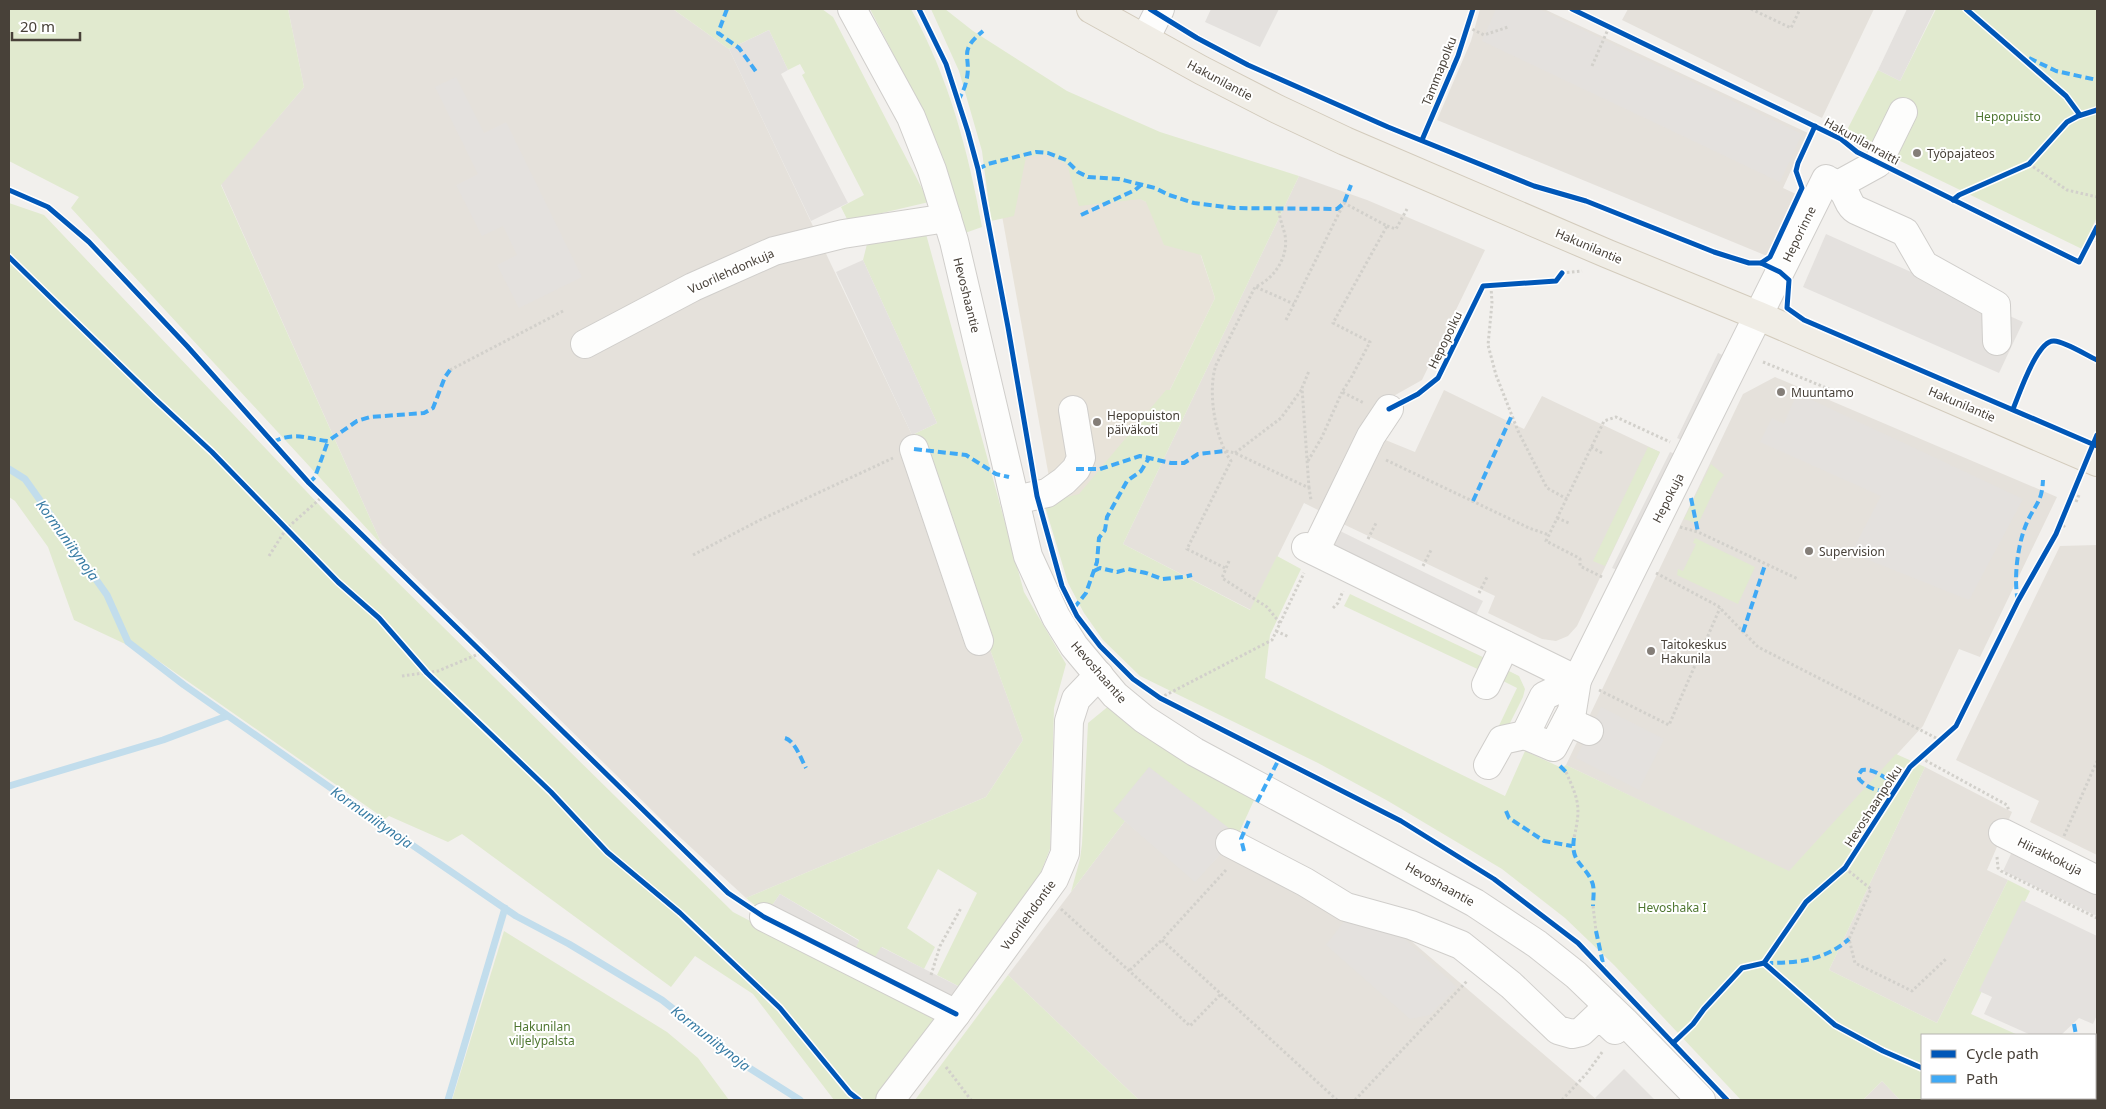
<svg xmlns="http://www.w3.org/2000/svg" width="2106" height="1109" viewBox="0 0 2106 1109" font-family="'Noto Sans',sans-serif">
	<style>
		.residential { fill: #e5e1db }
		.education { fill: #e8e3d9 }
		.green { fill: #e1eacf }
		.parking { fill: #e4e1de }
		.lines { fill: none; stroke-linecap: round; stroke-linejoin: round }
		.stream { stroke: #c2ddec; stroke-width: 7 }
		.minor-casing { stroke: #d0cecb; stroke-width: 30 }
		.major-casing { stroke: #d3cbbc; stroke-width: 30 }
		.path { stroke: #d2d0cb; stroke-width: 3; stroke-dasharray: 2.5 2.5; stroke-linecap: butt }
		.minor { stroke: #fdfdfc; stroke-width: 28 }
		.major { stroke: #f0ede6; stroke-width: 28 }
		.quiet { stroke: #3fa9f5; stroke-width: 4; stroke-dasharray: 8 4; stroke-linecap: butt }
		.cycleway-casing { stroke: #fff; stroke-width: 8 }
		.cycleway { stroke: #0057b8; stroke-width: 5 }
		.poi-dot { fill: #847e78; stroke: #fff; stroke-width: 2 }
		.labels { text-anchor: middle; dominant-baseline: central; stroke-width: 4; stroke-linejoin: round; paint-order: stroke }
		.street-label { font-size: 12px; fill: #484139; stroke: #fff }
		.park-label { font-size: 12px; fill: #4e7630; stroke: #fff }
		.poi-label { font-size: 12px; fill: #484139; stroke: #fff; text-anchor: start }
		.water-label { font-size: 14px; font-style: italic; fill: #387ca4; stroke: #fff }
	</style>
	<rect width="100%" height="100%" fill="#f2f0ed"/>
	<g class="residential">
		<path d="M288,9H673L729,49L912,435L1023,740L986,797L746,898L671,829L382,545L221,184L304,87Z"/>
		<path d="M1480,9H1544L1808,133L1783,188L1796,194L1767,256L1437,120L1471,41Z"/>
		<path d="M1628,9H1874L1822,118L1622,20Z"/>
		<path d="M1299,176L1367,200L1485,250L1422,380L1374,407L1324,513L1304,503L1251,610L1123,544Z"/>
		<path d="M1775,377L2057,497L1980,657L1959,649L1923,726L1789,872L1566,765L1743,394Z"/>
		<path d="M1444,390L1524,429L1542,396L1660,452L1577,626L1568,636L1556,641L1542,639L1488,613L1495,596L1343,524L1383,439L1415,452Z"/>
		<path d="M2097,545V855L2030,822L2039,801L1956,760L2060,546Z"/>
		<path d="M1925,767L2012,812L1987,870L2008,880L1937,1023L1829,970Z"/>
		<path d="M1125,821L1195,881L1238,835L1396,928L1597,1100H1139L1008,975Z"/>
		<path d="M1882,1081L1900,1100H1863Z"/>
	</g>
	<path class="education" d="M1031,146L1190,223L1215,298L1094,545L1063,555L992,160Z"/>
	<g class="green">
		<path d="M9,9H288L304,87L221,185L382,545L71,208L79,197L9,161Z"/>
		<path d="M673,9H822L833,17L929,202L848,221L841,207L864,195L802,75L805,73L800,64L788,70L769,30L729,49Z"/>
		<path d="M870,9H911C949,78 968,150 982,227L965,233L945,163L926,117Z"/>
		<path d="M931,9H945L973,31L1067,91L1160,132L1299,176L1123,544L1250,610L1277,556L1301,569L1270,635L1265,678L1505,796L1525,751L1562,768L1566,765L1789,871L1896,754L1925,767L1829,970L1937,1023L2008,880L2030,891L1971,1014L2018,1035H1922V1098H2092L2091,1100H1900L1882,1081L1863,1100H1741L1614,965L1565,918L1502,869L1388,801L1318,763L1140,676L1103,640L1084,613L1068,583L1044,503L1079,494L1166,390H1170L1215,298L1201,255L1164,245L1146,202L1140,199L1079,206L1067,164L1046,154L1026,157L1014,216L991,221L982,151L959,71Z"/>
		<path d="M1936,9H2097V217L2082,249L1894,158V156L1846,132L1878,70L1900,81Z"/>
		<path d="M9,203L44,215L325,511L733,912L937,1019L874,1100H834L753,994L695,956L671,987L462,834L448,842L389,816L385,819L153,657L74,620L48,547L15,501L9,497Z"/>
		<path d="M926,234L1024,592L1066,664L1054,708L1050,849L1039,877L960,987L937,975L977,893L938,869L907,928L935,947L924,969L882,947L872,963L853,953L859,940L780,894L766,914L746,898L986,797L1023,740L912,435L937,423L863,260L867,244Z"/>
		<path d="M1648,447L1660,452L1605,566L1593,561Z"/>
		<path d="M1711,464L1724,475L1718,482L1698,524L1684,519Z"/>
		<path d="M1695,538L1755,567L1738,604L1677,575L1678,569L1683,571L1696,544L1693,543Z"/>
		<path d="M1350,594L1489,660L1488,674L1344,606Z"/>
		<path d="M1507,670L1519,676L1525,689L1523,697L1508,727L1495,734L1517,688L1499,679Z"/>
		<path d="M1110,705L1255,798L1238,835L1114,811L1125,821L1071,892L1080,859L1082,844L1088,723Z"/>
		<path d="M504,931L667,1032L698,1058L729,1100H452Z"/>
		<path d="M1008,975L1139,1100H915Z"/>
	</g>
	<g class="parking">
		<path d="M1211,9H1279L1260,47L1205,22Z"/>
		<path d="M1496,9H1539L1802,134L1780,182L1482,41Z"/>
		<path d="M1907,9H1935L1900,81L1878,70Z"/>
		<path d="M769,30L788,70L781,74L848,203L811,221L729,49Z"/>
		<path d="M456,77L484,133L506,122L582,277L519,308L497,265L517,255L503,226L482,236L456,185L478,174L435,87Z"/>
		<path d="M1826,234L2023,322L1999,373L1803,287Z"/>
		<path d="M863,260L937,423L912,435L836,272Z"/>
		<path d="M1718,353L1725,356L1684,441L1677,438Z"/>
		<path d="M1797,393L2023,499L1969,600L1851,553L1881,496L1760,442L1772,418L1784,424Z"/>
		<path d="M1670,452L1678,455L1620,571L1612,568Z"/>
		<path d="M1338,530L1483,601L1475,617L1330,547Z"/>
		<path d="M1601,707L1664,739L1639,790L1576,758Z"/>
		<path d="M1149,767L1238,835L1195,882L1113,811Z"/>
		<path d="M2017,841L2097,880V916L2003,871Z"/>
		<path d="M780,894L859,941L853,953L872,962L881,947L960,987L947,1006L766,914Z"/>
		<path d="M2022,900L2097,936V1015L2093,1024L2079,1018L2061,1035H2031L1984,1014L1992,997L1979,991Z"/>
		<path d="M1345,920L1405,939L1457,987L1430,1015L1410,1019L1326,945Z"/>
		<path d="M1624,1069L1655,1100H1597L1595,1098Z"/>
	</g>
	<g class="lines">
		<g class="stream">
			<path d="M9,469L25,479L107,595L128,642L184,685L415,847L516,916L569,944L662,1000L743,1064L800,1100"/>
			<path d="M9,786L163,740L227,716"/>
			<path d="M448,1100L505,908"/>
		</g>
		<defs>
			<g id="minor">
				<path d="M852,9L911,117L932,170L954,241L1028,556L1056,617L1074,646L1115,695L1144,719L1195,752L1475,903L1537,944L1576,975L1624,1021L1701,1100"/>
				<path d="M1145,39L1160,9"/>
				<path d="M1838,185L1878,163L1903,112"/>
				<path d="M585,344L693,287L774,251L843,234L947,218"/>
				<path d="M914,449L979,641"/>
				<path d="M1015,500L1047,493L1064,481L1076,469L1081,458L1073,410"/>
				<path d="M1306,547L1577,680L1826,179C1833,183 1839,185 1844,192C1849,199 1848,205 1856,210L1905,232L1924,265L1996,305L1997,341"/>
				<path d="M1315,551L1371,436L1389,409"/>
				<path d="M1577,680L1572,711L1553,747L1525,735L1544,696Z"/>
				<path d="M1486,685L1505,645"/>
				<path d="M1567,721L1589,731"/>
				<path d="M1488,765L1502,740L1525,735"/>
				<path d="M2003,833L2097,880"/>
				<path d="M1230,843L1305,882L1346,907L1411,925L1461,945L1511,985L1558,1030L1572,1034L1581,1032L1599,1015L1615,1030L1621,1024"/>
				<path d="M764,917L956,1014"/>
				<path d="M890,1100L956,1014L1054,879L1065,853L1069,721L1076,699L1099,675"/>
			</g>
			<path id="major" d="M1091,9L1201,70L1277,109L1345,141L1608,254L1759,316L2097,462"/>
		</defs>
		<use href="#minor" class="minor-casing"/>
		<use href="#major" class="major-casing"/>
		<g class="path">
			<path d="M1751,9L1791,28L1800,9"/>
			<path d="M1468,27L1484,35L1508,27"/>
			<path d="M1592,66L1609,27"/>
			<path d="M2029,164L2067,190L2097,197"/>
			<path d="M1387,226L1396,229L1407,209"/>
			<path d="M2092,238L2097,241"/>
			<path d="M1562,273L1582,271"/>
			<path d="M1491,286L1492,303L1488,345L1496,375L1518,431L1547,488L1567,499"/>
			<path d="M1256,287L1294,304"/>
			<path d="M1286,320L1344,203L1387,226L1333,323L1370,342L1351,378L1342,392L1364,403"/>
			<path d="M1763,362L1829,389"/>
			<path d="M450,370L565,310"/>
			<path d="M1591,447L1602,453"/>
			<path d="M1226,451L1235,453L1309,488L1311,500"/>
			<path d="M1235,453L1281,418L1302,389"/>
			<path d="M1386,460L1529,528L1549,535"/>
			<path d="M1308,461L1322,437L1342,392"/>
			<path d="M1309,488L1302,388L1309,371"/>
			<path d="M2076,502L2079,495"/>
			<path d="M1557,518L1569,523"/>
			<path d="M1680,527L1698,532L1798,579"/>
			<path d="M2056,534L2066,524"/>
			<path d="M1368,539L1376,523"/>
			<path d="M693,555L760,520L893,458"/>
			<path d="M269,556L286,529L322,497"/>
			<path d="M1229,561L1222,578L1267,607L1280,623"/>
			<path d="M1423,566L1431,550"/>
			<path d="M1225,568L1187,549L1231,461C1229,458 1227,455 1225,451C1214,428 1208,389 1216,365L1255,287C1274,279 1289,257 1285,235C1283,226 1279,218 1279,209"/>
			<path d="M1656,573L1718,606L1758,647L1940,740"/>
			<path d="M1602,577L1580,566V559L1577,557L1546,541L1604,421L1616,417L1670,442"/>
			<path d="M1479,593L1487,577"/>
			<path d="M1333,608L1338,603L1343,591"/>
			<path d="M1276,631L1289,637"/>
			<path d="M402,676L438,671L481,653"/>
			<path d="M1599,690L1669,725L1720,608"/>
			<path d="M1160,698L1272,640L1304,573"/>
			<path d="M1921,758L2007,805L2009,811"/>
			<path d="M1566,772C1579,801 1581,807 1574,838"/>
			<path d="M2064,836L2097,761"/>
			<path d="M1997,857L1998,868L2001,871L2097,918"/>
			<path d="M1845,868L1871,889L1849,939L1855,963L1912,991L1947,958"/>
			<path d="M1226,870L1162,940L1337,1100"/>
			<path d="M1593,906L1596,931"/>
			<path d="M1061,909L1190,1026L1221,994"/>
			<path d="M1130,970L1162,940"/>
			<path d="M931,975L940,946L961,908"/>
			<path d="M946,1067L971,1100"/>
			<path d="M1355,1100L1467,981"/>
			<path d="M1562,1100L1587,1073L1603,1051"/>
		</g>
		<use href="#minor" class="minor"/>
		<use href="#major" class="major"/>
		<g class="quiet">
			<path d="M727,9L718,33L739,48L757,73"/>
			<path d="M2029,58L2056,71L2097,80"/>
			<path d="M958,101C961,95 965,88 966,82C973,56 956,53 983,31"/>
			<path d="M978,169L988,164L1023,155L1036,152L1048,153L1066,160L1078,172L1088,177L1119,179L1155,188L1169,195L1194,203L1234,208L1337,209L1344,203L1351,185"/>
			<path d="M1081,215L1135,190L1141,185"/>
			<path d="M273,442C295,431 307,439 328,441L357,421L370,417L424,413L433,408L445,377L450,370"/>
			<path d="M914,449L966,455L996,474L1009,477"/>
			<path d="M1076,469H1100L1140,456L1171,463H1184L1198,454L1225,451"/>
			<path d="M309,483L315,477L328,441"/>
			<path d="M1691,498L1698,532"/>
			<path d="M1473,501L1512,415"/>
			<path d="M1094,571L1100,568L1117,572L1128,569L1146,573L1162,579L1183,577L1192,575"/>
			<path d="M2018,601C2013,578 2018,541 2028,520C2037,502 2042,501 2043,480"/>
			<path d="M1074,608L1086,593L1097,562L1099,538L1105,530L1107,517L1127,481L1141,471L1149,458"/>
			<path d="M1743,632L1765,565"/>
			<path d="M785,738C795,741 801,759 806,768"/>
			<path d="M1560,766L1566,772"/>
			<path d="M1897,786C1884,794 1870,791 1859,779V774L1862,770C1877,768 1885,781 1899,784"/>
			<path d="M1257,802L1279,759"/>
			<path d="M1506,811L1509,818L1544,841L1572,846"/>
			<path d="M1574,838C1570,863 1585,864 1592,882C1595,888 1593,899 1593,906"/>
			<path d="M1244,851L1241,839L1250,818"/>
			<path d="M1596,931L1604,968"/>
			<path d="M1765,963C1797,963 1824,961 1849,939"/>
			<path d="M2074,1024L2076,1035"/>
		</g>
		<defs>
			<g id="cycleway">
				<path d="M919,9L946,64L968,132L978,169L1008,327L1037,496L1062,586L1077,616L1100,646L1133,679L1160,698L1401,821L1494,879L1578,943L1727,1100"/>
				<path d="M1150,9L1197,38L1248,65L1388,127L1534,186L1586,201L1714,252L1749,263H1761L1770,257L1802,188L1796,171L1798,163L1815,126"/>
				<path d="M1572,9L1841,139L1857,152L2079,262L2097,227"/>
				<path d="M1966,9L2066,96L2080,115"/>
				<path d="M1422,140L1458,56L1473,9"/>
				<path d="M9,190L48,207L89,242L187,346L309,483L728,893L764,917L956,1014"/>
				<path d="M1953,200L1959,195L2029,164L2067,122L2078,116L2097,110"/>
				<path d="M9,257L154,398L212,452L338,582L379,618L427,673L551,792L607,852L680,913L780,1008L850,1093L859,1100"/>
				<path d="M1761,263L1780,272L1789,280L1787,308L1804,320L2097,446"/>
				<path d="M1389,409L1418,394L1438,378L1483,286L1556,281L1562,273"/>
				<path d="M2013,409C2019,395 2037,340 2054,341C2066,342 2086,355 2097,360"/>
				<path d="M1764,963L1835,1025L1883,1051L1922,1068"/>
				<path d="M1673,1043L1693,1024L1704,1009L1742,968L1764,963L1806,902L1845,868L1910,767L1956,726L2018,601L2056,534L2097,435"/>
			</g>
		</defs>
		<use href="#cycleway" class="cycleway-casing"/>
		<use href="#cycleway" class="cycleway"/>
	</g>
	<g class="poi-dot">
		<circle cx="1917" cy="153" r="5"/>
		<circle cx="1781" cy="392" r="5"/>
		<circle cx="1097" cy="422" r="5"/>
		<circle cx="1809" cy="551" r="5"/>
		<circle cx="1651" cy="651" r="5"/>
	</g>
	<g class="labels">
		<g class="street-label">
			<text transform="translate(1439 71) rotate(-68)">Tammapolku</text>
			<text transform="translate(1220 80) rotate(28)">Hakunilantie</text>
			<text transform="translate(1862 141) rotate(29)">Hakunilanraitti</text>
			<text transform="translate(1799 234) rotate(-64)">Heporinne</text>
			<text transform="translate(1589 246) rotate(23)">Hakunilantie</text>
			<text transform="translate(731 271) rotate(-24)">Vuorilehdonkuja</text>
			<text transform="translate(967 295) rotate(76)">Hevoshaantie</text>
			<text transform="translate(1445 340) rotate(-64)">Hepopolku</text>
			<text transform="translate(1962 404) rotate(23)">Hakunilantie</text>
			<text transform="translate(1668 498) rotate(-63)">Hepokuja</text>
			<text transform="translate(1099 672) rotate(49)">Hevoshaantie</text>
			<text transform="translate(1873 806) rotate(-57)">Hevoshaanpolku</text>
			<text transform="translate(2050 856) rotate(26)">Hiirakkokuja</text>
			<text transform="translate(1440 884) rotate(29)">Hevoshaantie</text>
			<text transform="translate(1028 915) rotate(-54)">Vuorilehdontie</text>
		</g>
		<g class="park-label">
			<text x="2008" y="116">Hepopuisto</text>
			<text x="1672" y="907">Hevoshaka I</text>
			<text x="542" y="1026">Hakunilan<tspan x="542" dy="14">viljelypalsta</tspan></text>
		</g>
		<g class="poi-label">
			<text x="1927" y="153">Työpajateos</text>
			<text x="1791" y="392">Muuntamo</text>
			<text x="1107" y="415">Hepopuiston<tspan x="1107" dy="14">päiväkoti</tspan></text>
			<text x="1819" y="551">Supervision</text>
			<text x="1661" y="644">Taitokeskus<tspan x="1661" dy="14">Hakunila</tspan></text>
		</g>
		<g class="water-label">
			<text transform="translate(68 540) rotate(54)">Kormuniitynoja</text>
			<text transform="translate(372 817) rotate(35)">Kormuniitynoja</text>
			<text transform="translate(711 1038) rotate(38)">Kormuniitynoja</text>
		</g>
	</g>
	<rect width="2106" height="1109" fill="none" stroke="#484139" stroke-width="20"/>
	<rect x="1921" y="1034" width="175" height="65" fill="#ffffff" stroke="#b6b3b0"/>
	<rect x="1931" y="1050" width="25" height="8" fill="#0057b8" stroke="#b6b3b0"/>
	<text x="1966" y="1059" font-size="15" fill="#484139">Cycle path</text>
	<rect x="1931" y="1075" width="25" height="8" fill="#3fa9f5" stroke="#b6b3b0"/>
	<text x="1966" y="1084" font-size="15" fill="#484139">Path</text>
	<path d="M12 32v8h68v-8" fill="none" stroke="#484139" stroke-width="2.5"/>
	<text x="20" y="32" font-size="15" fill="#484139" stroke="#ffffff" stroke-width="4" paint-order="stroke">20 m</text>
</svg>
